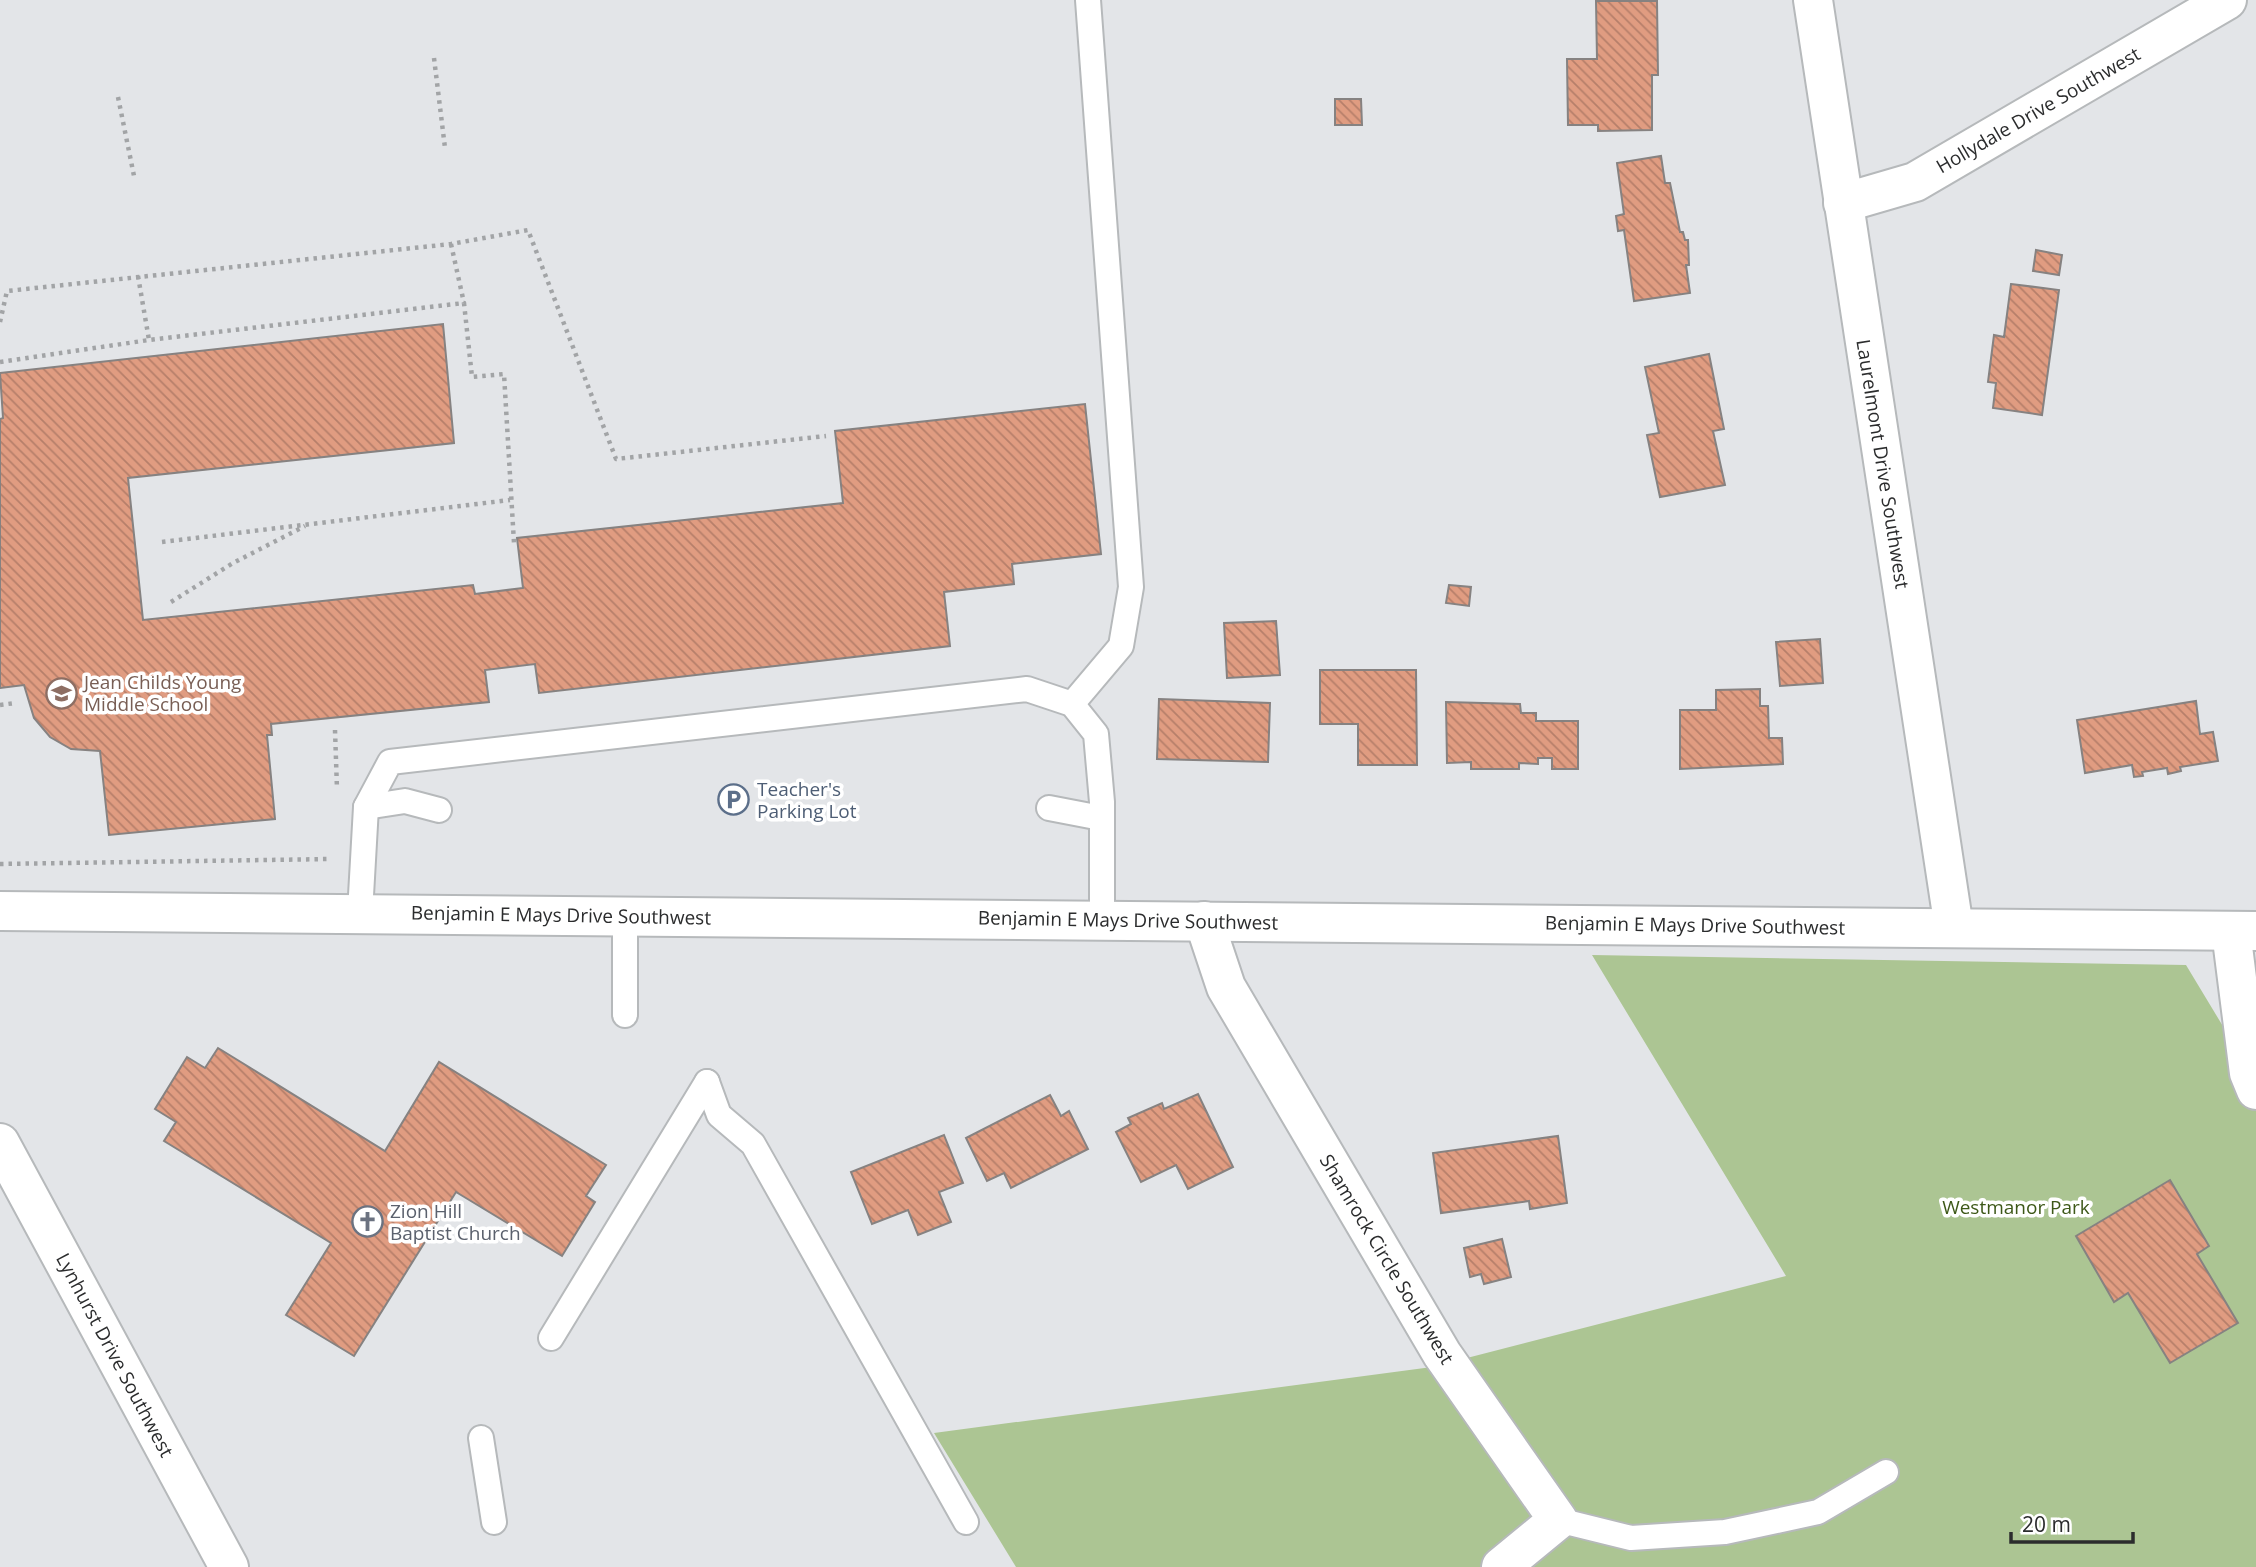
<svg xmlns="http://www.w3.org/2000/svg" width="2256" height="1567" viewBox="0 0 2256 1567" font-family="'Open Sans',sans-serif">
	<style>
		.park { fill: #acc593 }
		.building { fill: url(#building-back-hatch); stroke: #868281; stroke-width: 2 }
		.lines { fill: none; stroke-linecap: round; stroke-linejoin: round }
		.service-casing { stroke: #b6b9bb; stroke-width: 28 }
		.minor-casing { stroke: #b6b9bb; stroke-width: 42 }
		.tertiary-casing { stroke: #b6b9bb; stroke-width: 42 }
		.path { stroke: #a2a4a6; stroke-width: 4.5; stroke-dasharray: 3.5 5; stroke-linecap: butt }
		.service { stroke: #fff; stroke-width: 24 }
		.minor { stroke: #fff; stroke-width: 38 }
		.tertiary { stroke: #fff; stroke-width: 38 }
		.labels { text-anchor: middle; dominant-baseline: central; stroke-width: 7; stroke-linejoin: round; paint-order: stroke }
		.street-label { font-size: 19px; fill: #2b2c2d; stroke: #fff }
		.education-label { font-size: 19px; fill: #785e54; stroke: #fff; text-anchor: start }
		.service-label { font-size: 19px; fill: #4e5e75; stroke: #fff; text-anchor: start }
		.park-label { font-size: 19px; fill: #3d5818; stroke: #fff }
		.worship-label { font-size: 19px; fill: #5b616d; stroke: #fff; text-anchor: start }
	</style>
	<defs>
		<pattern id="building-back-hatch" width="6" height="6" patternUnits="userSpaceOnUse" patternTransform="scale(1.75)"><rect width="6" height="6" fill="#e09c81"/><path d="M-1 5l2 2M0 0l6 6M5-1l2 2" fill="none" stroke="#b67f6a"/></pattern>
	</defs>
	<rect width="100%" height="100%" fill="#e3e5e8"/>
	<path class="park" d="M1592,955L2186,965L2256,1081V1567H1016L934,1433L1432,1367L1786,1276Z"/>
	<g class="building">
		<path d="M1596,1H1657L1658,75H1652V130L1598,131V125H1568L1567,59H1597Z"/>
		<path d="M1335,99H1361L1362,125H1335Z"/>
		<path d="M1661,156L1665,183H1670L1680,232H1683L1685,240H1688L1689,265H1686L1690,293L1634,301L1624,230L1618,231L1616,216L1624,214L1617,163Z"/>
		<path d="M2036,250L2062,255L2059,275L2033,271Z"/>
		<path d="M2011,284L2059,290L2042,415L1993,408L1996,383L1988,382L1994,335L2004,337Z"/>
		<path d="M443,324L454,443L128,478L143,620L473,585L475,594L523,588L517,538L843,503L835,431L1085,404L1101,554L1012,564L1014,584L944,592L950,646L539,693L535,664L485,670L489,702L271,724L272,735H267L275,819L109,835L100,751L71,749L50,737L34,718L24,685L0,688V419L3,418L0,373Z"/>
		<path d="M1709,354L1724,429L1713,431L1725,485L1660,497L1647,435L1659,433L1645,367Z"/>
		<path d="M1449,585L1471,587L1469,606L1446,603Z"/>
		<path d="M1276,621L1280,675L1227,678L1224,623Z"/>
		<path d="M1820,639L1823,683L1780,686L1776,642Z"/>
		<path d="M1320,670H1416L1417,765H1358V724H1320Z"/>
		<path d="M1760,689V706H1768L1769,738H1782L1783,764L1680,769V710H1716V690Z"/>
		<path d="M1159,699L1270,703L1268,762L1157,759Z"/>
		<path d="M2196,701L2200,734L2213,732L2218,761L2180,767L2181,771L2168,774L2167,768L2142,772L2143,776L2134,777L2132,765L2085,773L2077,720Z"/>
		<path d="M1446,702L1520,704L1521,713H1536V721H1578V769H1552V758H1538V764L1519,763V769H1471V762L1447,763Z"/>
		<path d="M218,1048L385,1151L439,1062L606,1165L586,1196L595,1202L562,1256L456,1192L354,1356L286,1315L331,1243L164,1141L176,1122L155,1109L187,1057L205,1068Z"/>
		<path d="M1198,1094L1233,1167L1188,1189L1176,1165L1141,1182L1116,1132L1131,1124L1128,1118L1162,1103L1164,1109Z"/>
		<path d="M1050,1095L1061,1116L1069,1111L1088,1149L1011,1188L1004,1173L987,1181L966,1138Z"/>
		<path d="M944,1135L963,1183L939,1192L951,1222L918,1235L908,1210L872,1224L851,1172Z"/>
		<path d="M1558,1136L1567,1203L1530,1209L1529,1201L1441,1213L1433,1153Z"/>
		<path d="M2170,1180L2209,1246L2197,1254L2238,1323L2170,1363L2128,1293L2114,1302L2076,1236Z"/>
		<path d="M1502,1239L1511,1277L1484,1284L1481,1274L1470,1277L1464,1248Z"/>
	</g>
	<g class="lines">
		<defs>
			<g id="service">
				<path d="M1072,704L1121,646L1131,587L1088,0"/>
				<path d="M366,807L405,801L439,810"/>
				<path d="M1049,808L1101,818"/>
				<path d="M360,913L366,807L390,762L1027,689L1072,704L1096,734L1102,802V920"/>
				<path d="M625,1015V915"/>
				<path d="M707,1082L719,1115L753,1144L966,1522"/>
				<path d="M551,1338L707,1082"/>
				<path d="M481,1438L494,1522"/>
				<path d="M1558,1520L1631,1538L1725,1532L1818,1512L1886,1472"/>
			</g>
			<g id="minor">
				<path d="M1813,0L1954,928"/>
				<path d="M1843,203L1915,182L2227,0"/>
				<path d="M1204,921L1226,987L1442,1354L1558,1520L1501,1567"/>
				<path d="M2231,931L2249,1073L2256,1090"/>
			</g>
			<g id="tertiary">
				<path d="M0,911L2256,931"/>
				<path d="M0,1143L229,1567"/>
			</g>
		</defs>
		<use href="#service" class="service-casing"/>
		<use href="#minor" class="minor-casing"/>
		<use href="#tertiary" class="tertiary-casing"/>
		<g class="path">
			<path d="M434,58L445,148"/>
			<path d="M118,97L134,176"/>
			<path d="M451,244L464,303"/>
			<path d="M138,276L149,340"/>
			<path d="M0,322L7,291L451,244L528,230L616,459L826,436"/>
			<path d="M0,362L149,340L464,303L472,377L504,374L514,543"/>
			<path d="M162,542L510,500"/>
			<path d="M171,602L233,563L305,526"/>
			<path d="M0,705L15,703"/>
			<path d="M335,730L337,789"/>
			<path d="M0,864L331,859"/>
		</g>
		<use href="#service" class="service"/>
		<use href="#minor" class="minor"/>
		<use href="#tertiary" class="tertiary"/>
	</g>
	<defs>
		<symbol id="school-ring" viewBox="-11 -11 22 22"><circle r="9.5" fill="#fff" stroke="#8d6e63" stroke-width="1.5"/><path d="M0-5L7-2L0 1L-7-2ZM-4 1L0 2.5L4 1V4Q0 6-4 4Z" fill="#8d6e63"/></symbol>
		<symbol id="parking-ring" viewBox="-11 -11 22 22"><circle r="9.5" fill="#fff" stroke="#5c6f8a" stroke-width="1.5"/><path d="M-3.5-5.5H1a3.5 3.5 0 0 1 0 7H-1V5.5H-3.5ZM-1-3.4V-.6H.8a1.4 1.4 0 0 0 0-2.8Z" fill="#5c6f8a"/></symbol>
		<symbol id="church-ring" viewBox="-11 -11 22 22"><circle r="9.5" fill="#fff" stroke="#6b7280" stroke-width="1.5"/><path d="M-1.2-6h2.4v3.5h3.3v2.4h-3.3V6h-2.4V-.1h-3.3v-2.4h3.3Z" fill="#6b7280"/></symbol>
	</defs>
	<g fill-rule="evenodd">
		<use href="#school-ring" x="44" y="676" width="35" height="35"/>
		<use href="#parking-ring" x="716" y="782" width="35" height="35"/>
		<use href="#church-ring" x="350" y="1204" width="35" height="35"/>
	</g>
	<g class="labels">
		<g class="street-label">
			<text transform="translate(2038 110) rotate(-30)">Hollydale Drive Southwest</text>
			<text transform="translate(1883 464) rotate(81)">Laurelmont Drive Southwest</text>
			<text transform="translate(561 915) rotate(1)">Benjamin E Mays Drive Southwest</text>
			<text transform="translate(1128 920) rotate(1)">Benjamin E Mays Drive Southwest</text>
			<text transform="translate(1695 925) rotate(1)">Benjamin E Mays Drive Southwest</text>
			<text transform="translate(1387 1259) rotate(59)">Shamrock Circle Southwest</text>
			<text transform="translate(115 1355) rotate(62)">Lynhurst Drive Southwest</text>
		</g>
		<g class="education-label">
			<text x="84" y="682">Jean Childs Young<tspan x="84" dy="22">Middle School</tspan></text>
		</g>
		<g class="service-label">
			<text x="757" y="789">Teacher's<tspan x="757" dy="22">Parking Lot</tspan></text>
		</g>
		<g class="park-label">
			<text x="2016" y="1207">Westmanor Park</text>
		</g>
		<g class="worship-label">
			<text x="390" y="1211">Zion Hill<tspan x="390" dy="22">Baptist Church</tspan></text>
		</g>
	</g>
	<path d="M2011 1532v10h122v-10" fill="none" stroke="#2b2c2d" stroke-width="3.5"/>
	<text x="2022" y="1532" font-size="21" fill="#2b2c2d" stroke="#ffffff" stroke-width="5" paint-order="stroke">20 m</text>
</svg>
